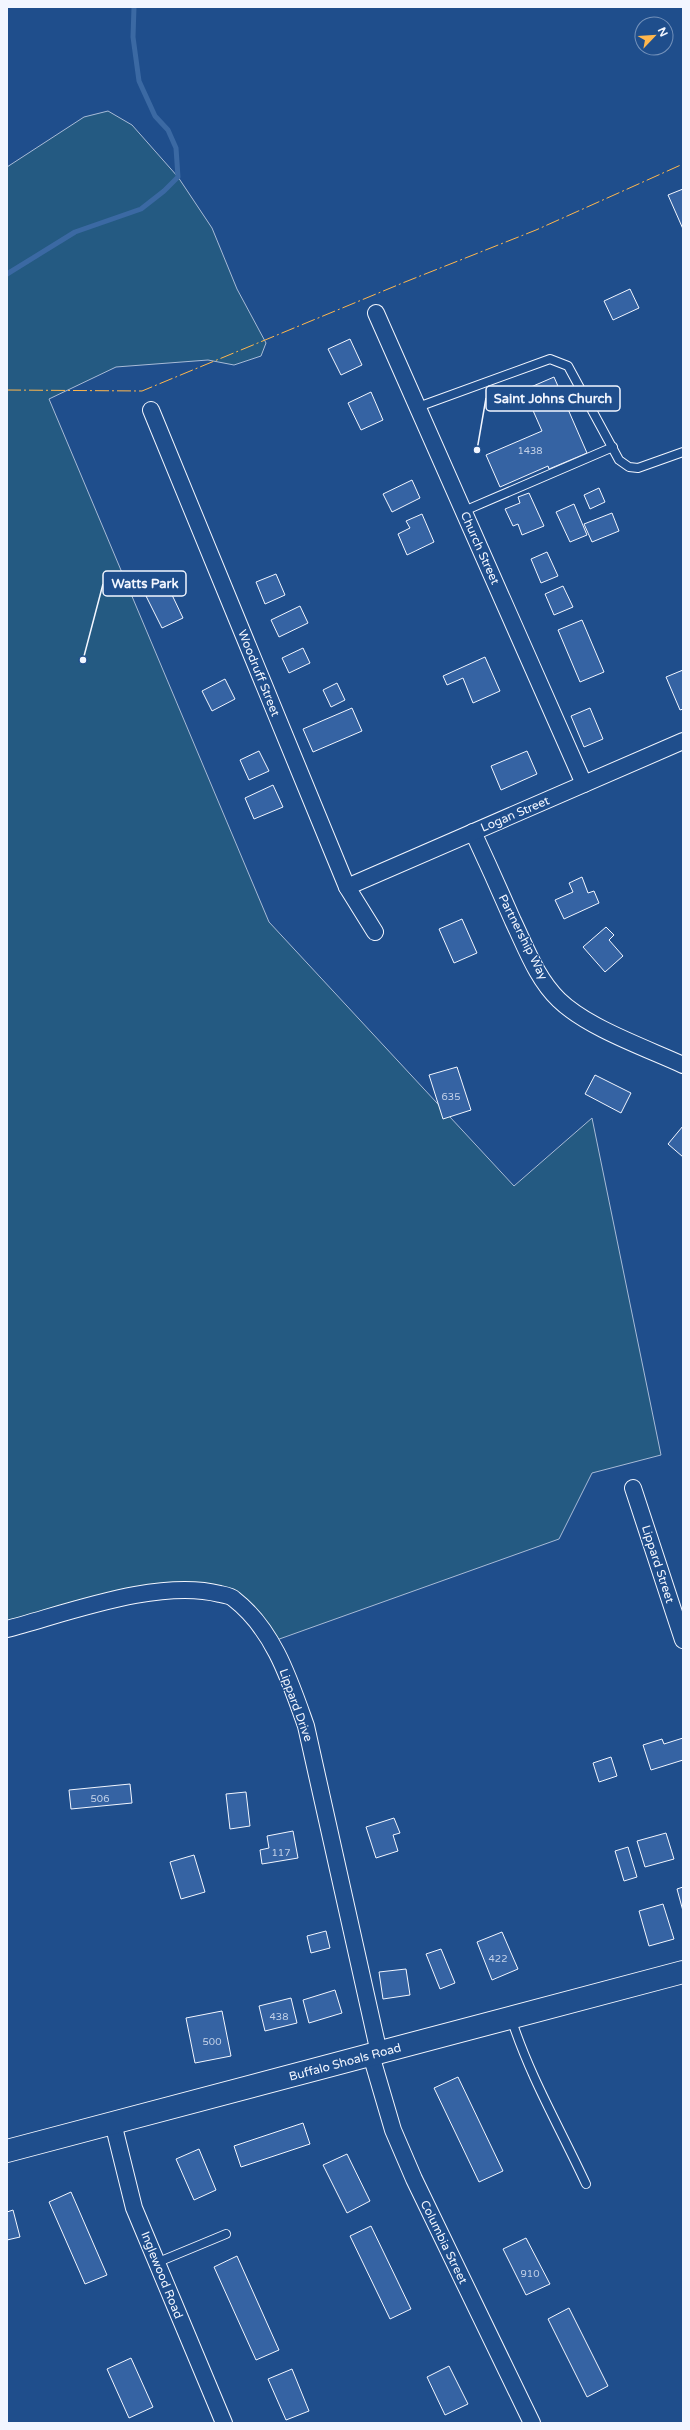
<svg xmlns="http://www.w3.org/2000/svg" width="690" height="2430" viewBox="0 0 690 2430" font-family="'Varela Round',sans-serif">
	<style>
		.green { fill: #245a82; stroke: #a8bbd7 }
		.lines { fill: none; stroke-linecap: round; stroke-linejoin: round }
		.stream { stroke: #3b69a3; stroke-width: 5 }
		.building { fill: #3563a3; stroke: #f2f6ff }
		.lane-casing { stroke: #f2f6ff; stroke-width: 10 }
		.street-casing { stroke: #f2f6ff; stroke-width: 18 }
		.secondary-casing { stroke: #f2f6ff; stroke-width: 24 }
		.lane { stroke: #1f4e8c; stroke-width: 8 }
		.street { stroke: #1f4e8c; stroke-width: 16 }
		.secondary { stroke: #1f4e8c; stroke-width: 22 }
		.power { stroke: #ffb74d; stroke-width: 1; stroke-dasharray: 14 3 2 3; stroke-linecap: butt }
		.labels { text-anchor: middle; dominant-baseline: central; stroke-width: 3; stroke-linejoin: round; paint-order: stroke }
		.number-label { font-size: 10px; fill: #c3d1e8 }
		.street-label { font-size: 12px; fill: #f2f6ff; stroke: #1f4e8c }
		.leader { fill: none; stroke: #f2f6ff; stroke-width: 1.5 }
		.callout-dot { fill: #f2f6ff; stroke: #1f4e8c; stroke-width: 1.5 }
		.callout { fill: #1f4e8c; stroke: #f2f6ff; stroke-width: 1.5 }
		.callout-label { font-size: 13px; text-anchor: middle; font-weight: bold; fill: #f2f6ff }
	</style>
	<rect width="100%" height="100%" fill="#1f4e8c"/>
	<path class="green" d="M108,111L132,125L178,177L212,228L237,289L266,343L261,356L234,365L208,360L116,367L49,399L269,922L514,1186L592,1118L661,1455L592,1473L559,1539L271,1642L233,1598L181,1591L7,1629V167L84,117Z"/>
	<g class="lines">
		<path class="stream" d="M7,274L75,232L141,209L164,191L178,177L176,148L168,130L155,116L139,81L133,37L134,7"/>
	</g>
	<g class="building">
		<path d="M683,189V229L668,195Z"/>
		<path d="M630,289L639,308L613,320L604,301Z"/>
		<path d="M350,339L362,365L341,375L328,349Z"/>
		<path d="M554,377L587,453L549,469L548,466L500,487L486,455L542,431L524,390Z"/>
		<path d="M371,392L383,420L361,430L348,403Z"/>
		<path d="M412,480L420,498L392,512L383,494Z"/>
		<path d="M599,488L605,502L590,509L584,495Z"/>
		<path d="M529,493L544,526L522,535L518,524L513,526L505,509L520,503L518,497Z"/>
		<path d="M574,504L587,535L570,542L556,512Z"/>
		<path d="M612,513L619,531L592,542L584,524Z"/>
		<path d="M422,514L434,542L407,555L398,534L410,528L406,521Z"/>
		<path d="M547,552L558,576L541,583L531,559Z"/>
		<path d="M276,574L285,595L265,604L256,582Z"/>
		<path d="M163,576L183,618L162,628L141,586Z"/>
		<path d="M563,586L573,607L554,615L545,594Z"/>
		<path d="M300,606L308,623L279,637L271,620Z"/>
		<path d="M582,620L604,672L580,682L558,630Z"/>
		<path d="M303,648L310,663L289,673L282,658Z"/>
		<path d="M485,657L500,691L473,703L463,678L447,685L443,676Z"/>
		<path d="M683,670V709L680,710L666,677Z"/>
		<path d="M225,679L235,699L212,711L202,691Z"/>
		<path d="M337,683L345,700L331,707L323,690Z"/>
		<path d="M352,708L362,731L313,752L303,729Z"/>
		<path d="M590,708L603,739L584,747L571,716Z"/>
		<path d="M259,751L269,771L249,780L240,760Z"/>
		<path d="M527,751L537,774L501,790L491,766Z"/>
		<path d="M273,785L283,807L254,819L245,798Z"/>
		<path d="M582,877L588,893L594,891L599,903L564,919L555,900L573,892L569,883Z"/>
		<path d="M462,919L477,953L454,963L439,929Z"/>
		<path d="M606,927L614,935L609,940L623,956L605,972L583,947Z"/>
		<path d="M457,1067L471,1110L443,1119L429,1075Z"/>
		<path d="M595,1075L631,1093L621,1113L585,1094Z"/>
		<path d="M683,1126V1157L668,1144Z"/>
		<path d="M683,1738V1760L651,1770L643,1745L662,1739L664,1744Z"/>
		<path d="M611,1757L617,1776L599,1782L593,1763Z"/>
		<path d="M130,1784L132,1803L71,1809L69,1790Z"/>
		<path d="M246,1792L250,1826L230,1829L226,1794Z"/>
		<path d="M394,1818L400,1833L393,1835L398,1851L376,1858L366,1827Z"/>
		<path d="M293,1831L298,1858L262,1864L260,1850L269,1848L267,1836Z"/>
		<path d="M666,1833L674,1859L645,1867L637,1841Z"/>
		<path d="M628,1847L637,1877L624,1881L615,1851Z"/>
		<path d="M194,1855L205,1892L181,1899L170,1862Z"/>
		<path d="M683,1887V1911L677,1889Z"/>
		<path d="M663,1904L674,1939L649,1946L639,1911Z"/>
		<path d="M326,1931L330,1948L311,1953L307,1936Z"/>
		<path d="M502,1932L518,1969L492,1980L477,1942Z"/>
		<path d="M441,1949L455,1983L440,1989L426,1954Z"/>
		<path d="M406,1969L410,1995L383,1999L379,1972Z"/>
		<path d="M335,1990L342,2013L309,2023L303,2000Z"/>
		<path d="M291,1998L297,2023L265,2031L259,2006Z"/>
		<path d="M222,2011L231,2056L195,2063L186,2018Z"/>
		<path d="M458,2077L503,2171L479,2182L434,2088Z"/>
		<path d="M303,2123L310,2144L241,2167L234,2146Z"/>
		<path d="M199,2149L216,2190L194,2200L176,2159Z"/>
		<path d="M347,2154L370,2201L347,2213L323,2165Z"/>
		<path d="M71,2192L107,2275L85,2284L49,2202Z"/>
		<path d="M13,2210L20,2237L7,2240V2212Z"/>
		<path d="M371,2226L411,2309L390,2319L350,2236Z"/>
		<path d="M526,2238L550,2284L526,2295L503,2249Z"/>
		<path d="M237,2256L279,2350L256,2360L214,2267Z"/>
		<path d="M569,2308L608,2386L587,2397L548,2319Z"/>
		<path d="M131,2358L153,2407L129,2418L107,2369Z"/>
		<path d="M449,2366L468,2404L445,2415L427,2377Z"/>
		<path d="M292,2369L309,2411L286,2420L268,2379Z"/>
	</g>
	<g class="lines">
		<defs>
			<g id="lane">
				<path d="M418,407L550,359L568,366L619,460L629,467L638,468L683,452"/>
				<path d="M464,511L613,447"/>
				<path d="M511,2018C530,2077 560,2128 586,2184"/>
				<path d="M156,2263L226,2234"/>
			</g>
			<g id="street">
				<path d="M376,313L584,784"/>
				<path d="M151,410L347,887L375,932"/>
				<path d="M473,832C487,862 500,891 513,921C526,948 537,979 559,1000C588,1028 646,1048 683,1065"/>
				<path d="M347,887L683,741"/>
				<path d="M633,1488L683,1640"/>
				<path d="M7,1629C68,1613 159,1578 220,1594C225,1595 231,1596 234,1599C274,1630 290,1681 306,1726L379,2053"/>
				<path d="M371,2055L393,2130L414,2179L532,2423"/>
				<path d="M113,2123L134,2208L224,2423"/>
			</g>
			<path id="secondary" d="M7,2151L683,1972"/>
		</defs>
		<use href="#lane" class="lane-casing"/>
		<use href="#street" class="street-casing"/>
		<use href="#secondary" class="secondary-casing"/>
		<use href="#lane" class="lane"/>
		<use href="#street" class="street"/>
		<use href="#secondary" class="secondary"/>
		<path class="power" d="M7,390L142,391L405,282L536,230L683,164"/>
	</g>
	<g class="labels">
		<g class="number-label">
			<text x="530" y="451">1438</text>
			<text x="451" y="1097">635</text>
			<text x="100" y="1799">506</text>
			<text x="281" y="1853">117</text>
			<text x="498" y="1959">422</text>
			<text x="279" y="2017">438</text>
			<text x="212" y="2042">500</text>
			<text x="530" y="2274">910</text>
		</g>
		<g class="street-label">
			<text transform="translate(480 548) rotate(66)">Church Street</text>
			<text transform="translate(259 673) rotate(68)">Woodruff Street</text>
			<text transform="translate(515 814) rotate(-23)">Logan Street</text>
			<text transform="translate(523 937) rotate(63)">Partnership Way</text>
			<text transform="translate(658 1564) rotate(72)">Lippard Street</text>
			<text transform="translate(296 1705) rotate(70)">Lippard Drive</text>
			<text transform="translate(345 2062) rotate(-15)">Buffalo Shoals Road</text>
			<text transform="translate(444 2242) rotate(64)">Columbia Street</text>
			<text transform="translate(162 2275) rotate(68)">Inglewood Road</text>
		</g>
	</g>
	<path class="leader" d="M477 450L486 398M83 660L103 584"/>
	<g class="callout-dot">
		<circle cx="477" cy="450" r="4"/>
		<circle cx="83" cy="660" r="4"/>
	</g>
	<g class="callout">
		<rect x="486" y="386" width="134" height="25" rx="4"/>
		<rect x="103" y="571" width="83" height="25" rx="4"/>
	</g>
	<g class="callout-label">
		<text x="553" y="403">Saint Johns Church</text>
		<text x="145" y="588">Watts Park</text>
	</g>
	<rect width="690" height="2430" fill="none" stroke="#f2f6ff" stroke-width="16"/>
	<g transform="translate(654 36) rotate(65)"><circle r="19" fill="#1f4e8c" stroke="#7391ba"/>
	<path d="M0-3L7 15L0 10L-7 15Z" fill="#ffb74d"/>
	<text y="-6" font-size="11" font-weight="bold" text-anchor="middle" fill="#f2f6ff">N</text>
	</g>
</svg>
